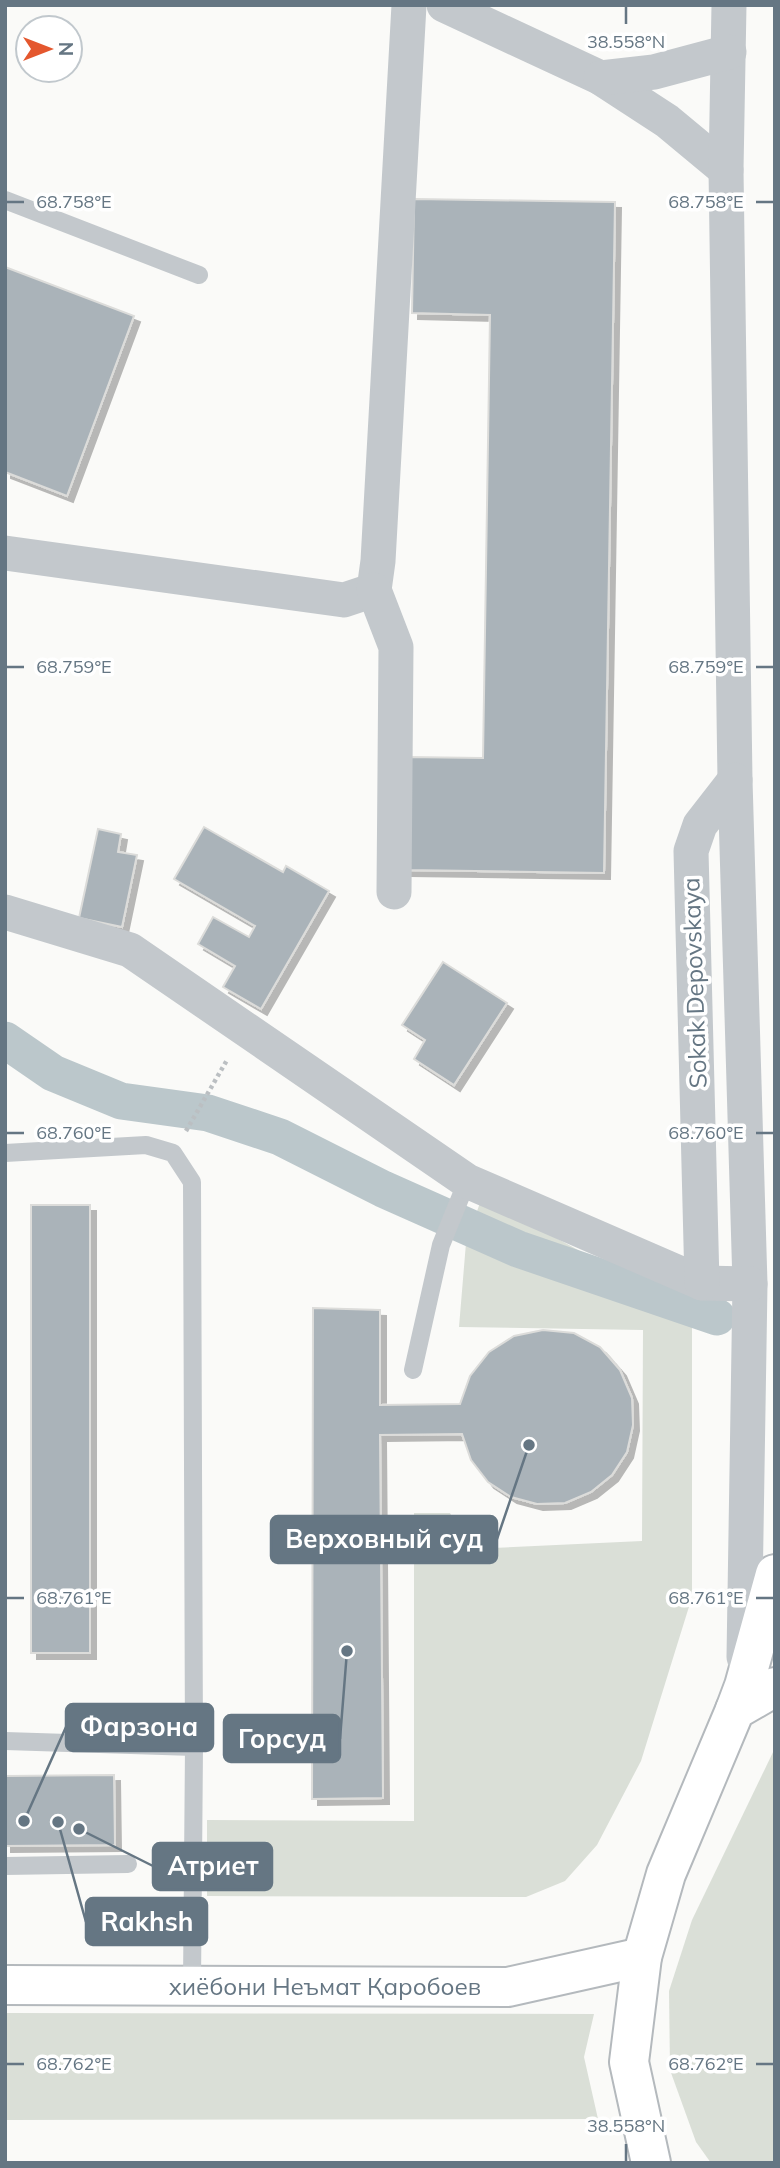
<svg xmlns="http://www.w3.org/2000/svg" width="780" height="2168" viewBox="0 0 780 2168" font-family="Mulish,sans-serif">
	<style>
		.green { fill: #dadfd7 }
		.lines { fill: none; stroke-linecap: round; stroke-linejoin: round }
		.canal { stroke: #bbc7cb; stroke-width: 37 }
		.building { fill: #aab3b9; stroke: #dcdcda; stroke-width: 2; filter: url(#shadow) }
		.primary-casing { stroke: #b5babe; stroke-width: 42 }
		.trunk-casing { stroke: #b4b9bd; stroke-width: 42 }
		.path { stroke: #bbbfc2; stroke-width: 4.5; stroke-dasharray: 3.5 3.5; stroke-linecap: butt }
		.service { stroke: #c3c8cc; stroke-width: 18 }
		.minor { stroke: #c3c8cc; stroke-width: 35 }
		.primary { stroke: #fff; stroke-width: 38 }
		.trunk { stroke: #fff; stroke-width: 38 }
		.ticks { fill: none; stroke: #657683; stroke-width: 2.5 }
		.labels { text-anchor: middle; dominant-baseline: central; stroke-width: 7; stroke-linejoin: round; paint-order: stroke }
		.street-label { font-size: 24px; fill: #657683; stroke: #fff }
		.ticks-label { font-size: 18px; text-anchor: middle; fill: #657683; stroke: #fff; stroke-width: 7; stroke-linejoin: round; paint-order: stroke }
		.leader { fill: none; stroke: #657683; stroke-width: 2.5 }
		.callout-dot { fill: #657683; stroke: #fff; stroke-width: 2.5 }
		.callout { fill: #657683; stroke: #657683; stroke-width: 2.5 }
		.callout-label { font-size: 26px; text-anchor: middle; font-weight: bold; fill: #fff }
	</style>
	<defs>
		<filter id="shadow"><feDropShadow dx="6" dy="6" stdDeviation="0" flood-color="#0004"/></filter>
	</defs>
	<rect width="100%" height="100%" fill="#fafaf8"/>
	<g class="green">
		<path d="M482,1197L692,1313V1597L641,1761L597,1845L565,1881L526,1897L207,1896V1820L414,1821V1513H450L470,1549L642,1541L643,1330L459,1327L466,1243Z"/>
		<path d="M775,1748V2163H711L696,2142L670,2070L669,1991L692,1920Z"/>
		<path d="M5,2013L594,2014L584,2057L598,2119L5,2120Z"/>
	</g>
	<g class="lines">
		<path class="canal" d="M5,1040L53,1073L121,1101L208,1113L280,1137L383,1189L518,1249L717,1317"/>
	</g>
	<g class="building">
		<path d="M414,199L615,202L604,873L405,870L406,757L483,758L490,315L412,313Z"/>
		<path d="M5,267L134,316L67,496L5,472Z"/>
		<path d="M204,827L283,872L286,866L329,891L261,1009L223,987L235,966L198,944L213,917L249,937L255,926L174,879Z"/>
		<path d="M98,829L121,834L118,852L137,855L122,927L79,918Z"/>
		<path d="M443,962L507,1003L454,1085L414,1059L425,1040L402,1025Z"/>
		<rect x="31" y="1205" width="59" height="448"/>
		<path d="M313,1308L380,1310V1405L460,1404L470,1376L489,1352L514,1336L543,1330L574,1333L600,1347L620,1370L632,1398L633,1425L627,1452L612,1475L591,1492L565,1503L537,1504L511,1497L488,1482L471,1460L462,1434L380,1435L383,1798L312,1799Z"/>
		<path d="M114,1775L115,1845L5,1846V1776Z"/>
	</g>
	<g class="lines">
		<defs>
			<path id="primary" d="M735,1710L744,1686L775,1574"/>
			<g id="trunk">
				<path d="M5,1985L508,1987L642,1957"/>
				<path d="M651,2163L629,2062L642,1957L666,1874L735,1710L775,1687"/>
			</g>
		</defs>
		<use href="#primary" class="primary-casing"/>
		<use href="#trunk" class="trunk-casing"/>
		<path class="path" d="M186,1131L227,1060"/>
		<g class="service">
			<path d="M5,200L199,275"/>
			<path d="M5,1153L146,1145L173,1153L192,1182L194,1747L192,1985"/>
			<path d="M413,1370L441,1245L467,1181"/>
			<path d="M5,1741L194,1747"/>
			<path d="M5,1866L128,1864"/>
		</g>
		<g class="minor">
			<path d="M444,5L601,78L667,121L726,170"/>
			<path d="M729,5L726,170L735,780L750,1284L744,1657"/>
			<path d="M601,78L654,72L729,52"/>
			<path d="M5,553L344,600L374,590L378,561L409,5"/>
			<path d="M374,590L396,647L394,892"/>
			<path d="M5,912L130,950L467,1181L702,1283L750,1284"/>
			<path d="M702,1283L691,851L700,825L735,780"/>
		</g>
		<use href="#primary" class="primary"/>
		<use href="#trunk" class="trunk"/>
	</g>
	<path class="ticks" d="M626,7V24M7,202H24M756,202H773M7,667H24M756,667H773M7,1133H24M756,1133H773M7,1598H24M756,1598H773M7,2064H24M756,2064H773M626,2144V2161"/>
	<g class="labels">
		<g class="street-label">
			<text transform="translate(694 983) rotate(-92)">Sokak Depovskaya</text>
			<text x="325" y="1986">хиёбони Неъмат Қаробоев</text>
		</g>
	</g>
	<g class="ticks-label">
		<text x="626" y="48">38.558°N</text>
		<text x="706" y="208">68.758°E</text>
		<text x="74" y="208">68.758°E</text>
		<text x="74" y="673">68.759°E</text>
		<text x="706" y="673">68.759°E</text>
		<text x="706" y="1139">68.760°E</text>
		<text x="74" y="1139">68.760°E</text>
		<text x="74" y="1604">68.761°E</text>
		<text x="706" y="1604">68.761°E</text>
		<text x="74" y="2070">68.762°E</text>
		<text x="706" y="2070">68.762°E</text>
		<text x="626" y="2132">38.558°N</text>
	</g>
	<path class="leader" d="M529 1445L497 1539M24 1821L66 1727M347 1651L340 1739M79 1829L153 1866M58 1822L86 1922"/>
	<g class="callout-dot">
		<circle cx="529" cy="1445" r="7"/>
		<circle cx="24" cy="1821" r="7"/>
		<circle cx="347" cy="1651" r="7"/>
		<circle cx="79" cy="1829" r="7"/>
		<circle cx="58" cy="1822" r="7"/>
	</g>
	<g class="callout">
		<rect x="271" y="1516" width="226" height="47" rx="7"/>
		<rect x="66" y="1704" width="147" height="47" rx="7"/>
		<rect x="224" y="1715" width="116" height="47" rx="7"/>
		<rect x="153" y="1843" width="119" height="47" rx="7"/>
		<rect x="86" y="1898" width="121" height="47" rx="7"/>
	</g>
	<g class="callout-label">
		<text x="384" y="1548">Верховный суд</text>
		<text x="139" y="1736">Фарзона</text>
		<text x="282" y="1748">Горсуд</text>
		<text x="213" y="1875">Атриет</text>
		<text x="147" y="1931">Rakhsh</text>
	</g>
	<rect width="780" height="2168" fill="none" stroke="#657683" stroke-width="14"/>
	<g transform="translate(49 49) rotate(90)"><circle r="33" fill="#ffffff" stroke="#c1c8cd" stroke-width="2"/>
	<path d="M0-5L12 26L0 18L-12 26Z" fill="#e4572e"/>
	<text y="-10" font-size="19" font-weight="bold" text-anchor="middle" fill="#657683">N</text>
	</g>
</svg>
